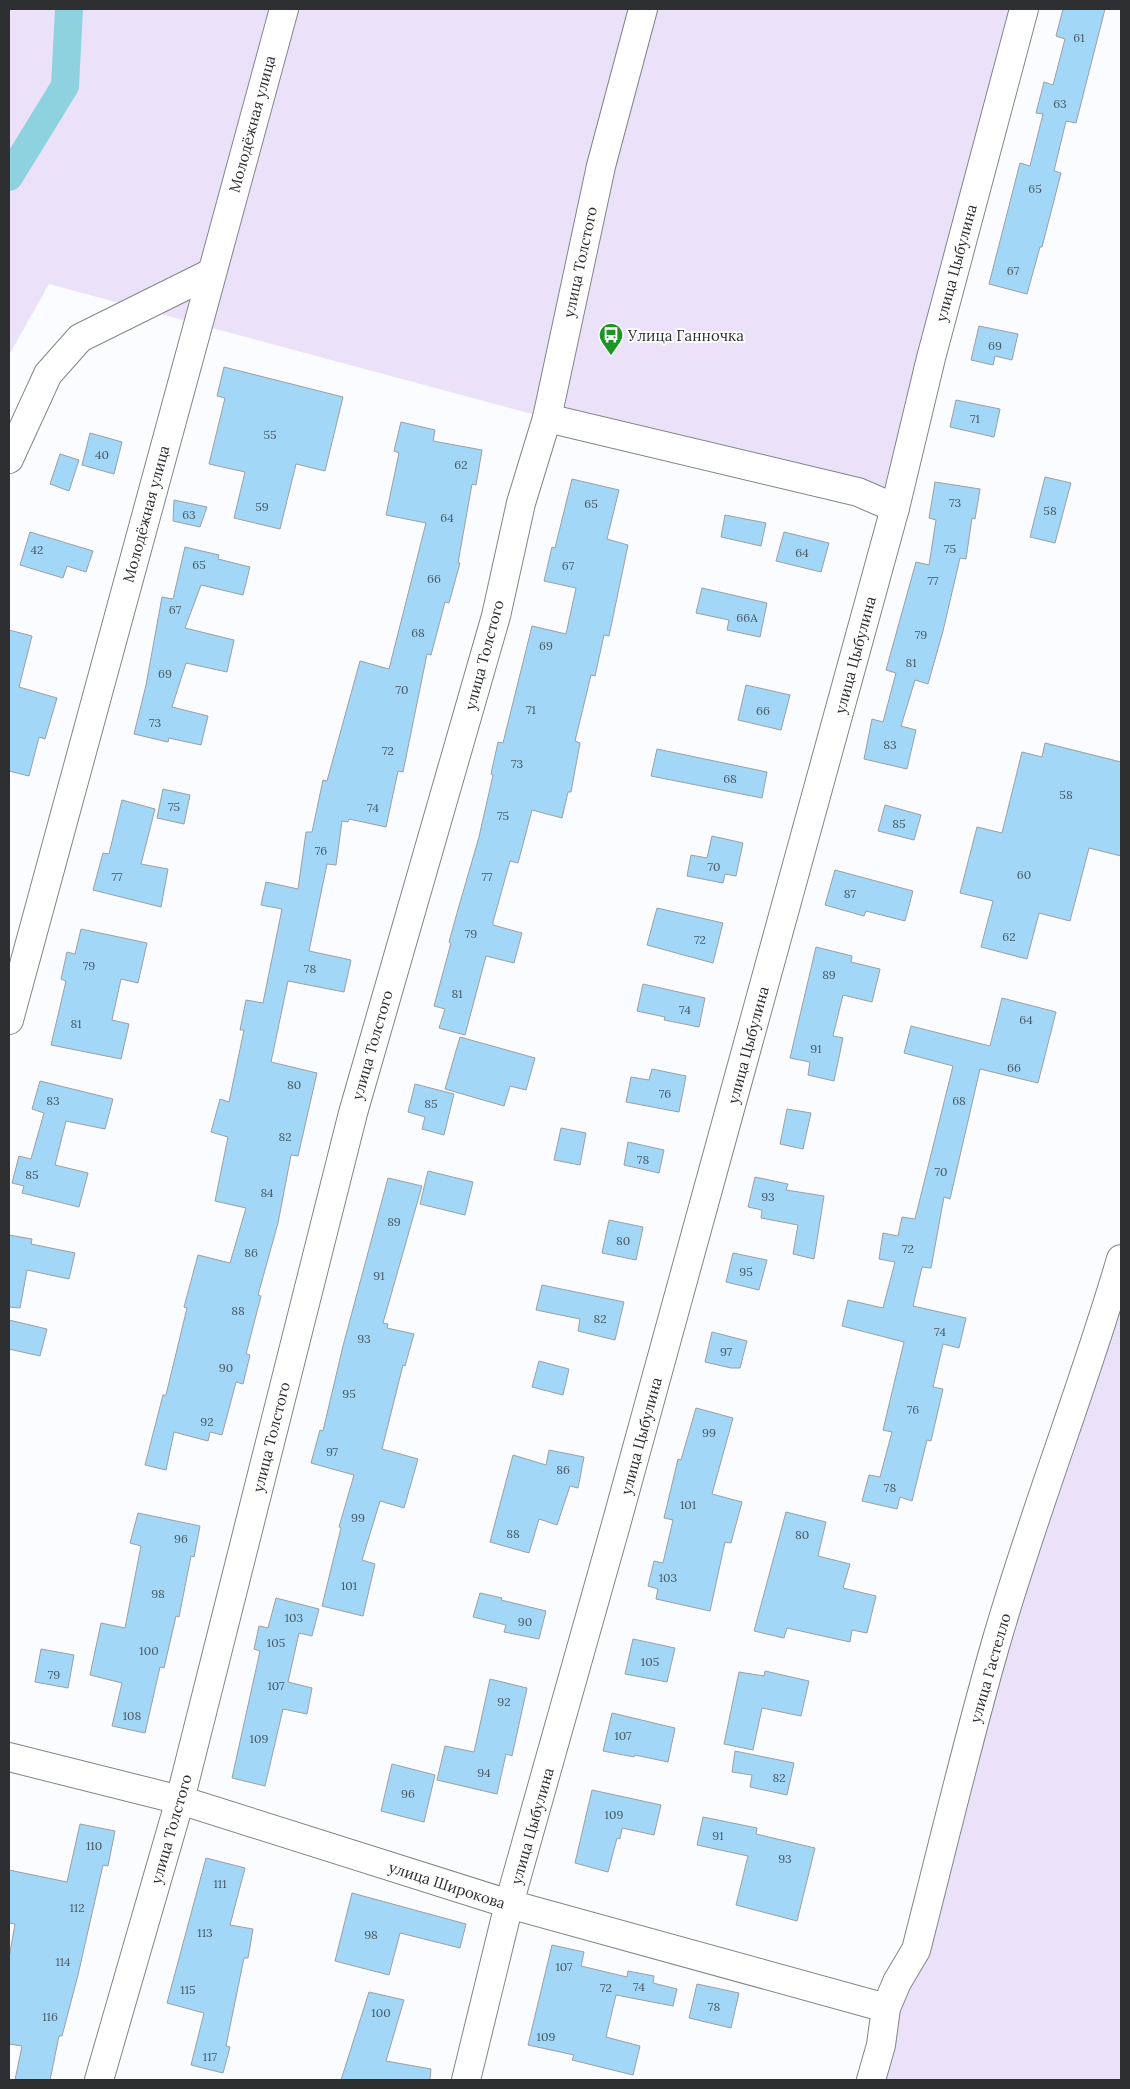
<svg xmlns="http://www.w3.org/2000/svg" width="1130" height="2089" viewBox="0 0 1130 2089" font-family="Lora,serif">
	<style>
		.green { fill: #ebe1f9 }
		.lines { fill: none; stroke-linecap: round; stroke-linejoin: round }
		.canal { stroke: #8ed2e0; stroke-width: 28 }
		.building { fill: #a2d7f8; stroke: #9ba0a3 }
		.minor-casing { stroke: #828589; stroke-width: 30 }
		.minor { stroke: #fff; stroke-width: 28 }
		.labels { text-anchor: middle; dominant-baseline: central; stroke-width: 4; stroke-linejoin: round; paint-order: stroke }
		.number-label { font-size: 12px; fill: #4b5962 }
		.street-label { font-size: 15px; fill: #2e2f30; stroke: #fff }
		.poi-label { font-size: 15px; fill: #2e2f30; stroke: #fff; text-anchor: start }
	</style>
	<rect width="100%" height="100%" fill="#fafcff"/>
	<g class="green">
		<path d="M9,9H1025L895,508L547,418L49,284L9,355Z"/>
		<path d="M1121,1259V2080H871Z"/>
	</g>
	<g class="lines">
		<path class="canal" d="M9,177L65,86L69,9"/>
	</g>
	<g class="building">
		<path d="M1063,9H1105L1076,123L1066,121L1054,171L1061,173L1042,247H1040L1027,294L989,284L1020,163L1030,166L1043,114L1036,113L1044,82L1053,85L1065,39L1056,36Z"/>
		<path d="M979,326L1018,334L1012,360L995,356L993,365L971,360Z"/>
		<path d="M224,367L343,397L325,471L296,464L280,529L234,518L245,472L209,464L225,398L217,396Z"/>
		<path d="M956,400L1000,409L994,437L950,427Z"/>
		<path d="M401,422L435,430L433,441L482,450L476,485L472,484L458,563H460L449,603L445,602L431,655L427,654L403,772L398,771L386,827L349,819L348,822L342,821L336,865L327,864L309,951L351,960L344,992L288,981L271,1062L317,1073L298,1156L291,1155L278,1223L258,1295L261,1296L246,1354L250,1355L243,1384L236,1382L222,1435L210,1432L208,1441L174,1432L166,1470L145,1465L163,1395H166L187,1308L184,1307L198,1255L230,1263L246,1208L215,1201L228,1137L211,1132L220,1099L229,1102L244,1030H240L246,1000L263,1003L282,909L261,905L266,882L298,889L306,832H312L323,780L327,781L360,661L389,669L426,523L386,515L399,453L394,451Z"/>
		<path d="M90,433L122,442L114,474L82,465Z"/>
		<path d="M60,454L79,460L69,491L50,484Z"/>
		<path d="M1045,477L1071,483L1055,543L1030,537Z"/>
		<path d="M572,479L619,490L607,539L628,545L609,636L604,635L595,676L591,675L575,741L580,743L571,792H568L562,818L532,810L518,863L510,861L493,922V925L522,933L514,963L486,956L465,1035L439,1028L445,1009L434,1006L451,943L449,942L457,913L479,837L493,775L491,774L498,742L503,743L532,626L566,634L576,588L544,581L552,547L555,548Z"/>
		<path d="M935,482L980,489L975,519L972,518L966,559L960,558L943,631L928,684L915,680L901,726L916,730L907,769L864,759L872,719L883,722L896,673L886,670L916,562L929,565L936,520L929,518Z"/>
		<path d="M174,500L207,507L200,527L173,521Z"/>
		<path d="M725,515L766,523L761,546L721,537Z"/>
		<path d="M30,532L93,551L86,572L67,566L63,578L20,565Z"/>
		<path d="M784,532L829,543L821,572L776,561Z"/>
		<path d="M185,547L219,555L218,559L250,567L243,595L201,585L185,628L234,640L227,672L186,663L172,707L208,716L201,745L169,738L168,742L134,734L146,685L162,597L173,599Z"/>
		<path d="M702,588L767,603L760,637L727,630L729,620L696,613Z"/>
		<path d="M9,630L32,636L19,687L57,698L45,739L39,737L29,776L9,771Z"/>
		<path d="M746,685L790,695L781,730L738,720Z"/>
		<path d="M1045,743L1121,762V856L1089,848L1070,921L1039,913L1027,959L981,947L993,901L960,893L977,827L1002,833L1022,752L1042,757Z"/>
		<path d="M657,749L767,772L762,798L651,776Z"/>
		<path d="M163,789L190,795L184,824L157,818Z"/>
		<path d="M122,800L155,809L141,864L168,869L161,907L93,890L103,853L109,854Z"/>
		<path d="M885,805L921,815L914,840L878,831Z"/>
		<path d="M712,836L743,843L736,876L725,874L723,883L687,876L691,855L707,858Z"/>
		<path d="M835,870L913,891L905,921L866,911L864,916L825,905Z"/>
		<path d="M657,908L723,923L713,963L647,945Z"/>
		<path d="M81,929L147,943L138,983L121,979L112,1020L129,1024L121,1059L51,1045L66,981L61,979L67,952L75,954Z"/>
		<path d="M816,947L852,956L851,962L880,969L872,1002L843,995L833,1036L843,1038L834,1081L808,1075L810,1062L790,1058Z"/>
		<path d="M643,984L705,998L699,1027L664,1020L665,1017L637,1011Z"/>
		<path d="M1002,998L1056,1012L1038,1083L980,1069L950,1199L944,1197L931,1268L922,1267L913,1306L966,1318L959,1348L943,1344L933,1387L943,1389L931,1441L927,1440L912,1501L900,1497L897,1509L862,1501L869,1475L880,1477L892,1432L883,1430L904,1342L842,1326L848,1300L883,1308L895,1262L879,1259L883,1233L898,1236L902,1217L915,1219L953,1066L904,1053L911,1026L990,1046Z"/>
		<path d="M460,1037L535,1058L526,1090L510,1086L504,1106L445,1089Z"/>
		<path d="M652,1069L686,1076L679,1112L626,1102L631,1077L649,1080Z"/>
		<path d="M40,1081L113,1099L105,1129L66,1121L55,1165L88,1173L79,1207L22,1193L24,1186L12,1183L19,1156L31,1159L44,1113L32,1109Z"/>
		<path d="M415,1084L454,1094L444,1135L422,1129L425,1117L408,1112Z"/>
		<path d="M787,1109L811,1113L803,1149L780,1144Z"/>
		<path d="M561,1128L586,1133L580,1165L554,1160Z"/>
		<path d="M628,1142L664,1150L659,1173L624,1165Z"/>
		<path d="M428,1171L473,1182L465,1215L420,1204Z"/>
		<path d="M755,1177L788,1184L786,1190L824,1196L814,1259L793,1254L798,1225L761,1218L762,1210L748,1207Z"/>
		<path d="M388,1178L422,1186L383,1323L388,1324L387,1328L414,1334L405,1366L403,1365L382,1449L418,1459L404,1508L380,1501L362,1560L375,1564L363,1616L322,1606L341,1528L339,1527L354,1475L311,1463L320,1430L323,1431L343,1346Z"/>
		<path d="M609,1220L643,1227L636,1260L602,1253Z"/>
		<path d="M9,1235L32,1239L31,1244L75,1253L69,1279L27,1270L20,1308L9,1307Z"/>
		<path d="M733,1253L767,1260L759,1290L726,1282Z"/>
		<path d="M542,1285L624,1302L615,1340L578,1331L580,1319L536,1310Z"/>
		<path d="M9,1320L47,1329L40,1356L9,1349Z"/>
		<path d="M712,1332L747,1341L740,1368H731L705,1362Z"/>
		<path d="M539,1361L569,1369L563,1395L532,1387Z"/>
		<path d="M696,1408L733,1418L712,1494L742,1502L731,1543L725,1542L710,1611L656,1599L658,1589L648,1586L654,1561L663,1563L673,1520L664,1518L678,1459L681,1460Z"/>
		<path d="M549,1450L584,1457L578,1488L570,1486L557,1525L539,1519L529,1553L490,1542L513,1455L546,1465Z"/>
		<path d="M786,1512L826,1522L818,1556L850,1564L843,1588L876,1596L867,1633L852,1630L850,1642L787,1628L784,1638L754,1631Z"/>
		<path d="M138,1513L200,1526L194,1557L191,1556L179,1617L176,1616L164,1668L160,1667L145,1733L112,1726L122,1683L90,1675L101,1623L125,1628L141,1546L130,1543Z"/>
		<path d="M480,1593L502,1598L501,1600L546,1611L539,1639L504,1632L506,1625L473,1617Z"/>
		<path d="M276,1598L319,1609L312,1636L299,1633L288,1682L312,1688L307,1714L283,1709L265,1786L232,1778L260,1651L254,1649L259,1626L268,1628Z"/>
		<path d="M633,1639L675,1648L667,1682L625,1674Z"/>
		<path d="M41,1649L74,1655L68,1688L35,1682Z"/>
		<path d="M765,1671L809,1681L801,1716L762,1708L753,1750L724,1744L739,1672L764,1676Z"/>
		<path d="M490,1679L527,1688L512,1756L506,1754L497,1794L437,1780L445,1746L474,1752Z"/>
		<path d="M612,1713L675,1728L668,1762L635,1755L634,1757L603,1751Z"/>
		<path d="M735,1751L794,1763L787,1795L750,1787L752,1775L732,1772Z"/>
		<path d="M392,1764L435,1775L424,1822L381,1811Z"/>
		<path d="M592,1790L661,1805L654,1835L622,1828L620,1839L617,1838L608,1872L575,1863Z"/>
		<path d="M703,1817L757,1828L756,1834L815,1848L797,1921L736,1905L748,1856L697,1845Z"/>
		<path d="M80,1824L115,1831L108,1866L103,1865L78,1975L62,2036H59L50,2080H15L22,2046L9,2044V1958L15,1924L9,1923V1870L67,1882Z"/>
		<path d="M206,1858L245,1868L230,1925L253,1929L248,1958H244L226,2046L230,2047L223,2073L191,2065L204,2013L167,2003Z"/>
		<path d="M352,1893L466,1924L460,1948L400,1933L389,1975L335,1961Z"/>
		<path d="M552,1945L584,1952L581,1966L627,1977L628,1971L654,1976L653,1983L677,1989L673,2006L616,1995L606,2037L640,2046L633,2075L572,2060L574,2055L528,2045Z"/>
		<path d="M697,1984L739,1993L731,2028L689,2018Z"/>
		<path d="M369,1992L404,2000L386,2061L431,2069L430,2080H341Z"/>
	</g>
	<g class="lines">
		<defs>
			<g id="minor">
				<path d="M547,418L858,492L895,508"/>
				<path d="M9,459L48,374L80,338L211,273"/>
				<path d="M9,1020L284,9"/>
				<path d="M9,1757L180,1800L509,1904L886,2008"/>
				<path d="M99,2080L180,1800L353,1113L496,616L521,503L547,418L601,166L643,9"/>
				<path d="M466,2080L509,1904L615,1528L895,508L931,358L1024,9"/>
				<path d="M871,2080L881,2045L886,2008L897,1982L916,1950C942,1849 966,1747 995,1646C1032,1516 1083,1389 1121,1259"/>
			</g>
		</defs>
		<use href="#minor" class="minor-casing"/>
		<use href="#minor" class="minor"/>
	</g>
	<defs>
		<symbol id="bus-pin" viewBox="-11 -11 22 30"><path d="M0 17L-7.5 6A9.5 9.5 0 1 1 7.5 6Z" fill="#1c9524" stroke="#fff"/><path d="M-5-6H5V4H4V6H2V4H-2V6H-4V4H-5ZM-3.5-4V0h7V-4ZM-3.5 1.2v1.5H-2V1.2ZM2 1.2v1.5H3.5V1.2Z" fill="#fff"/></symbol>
	</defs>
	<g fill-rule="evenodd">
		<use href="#bus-pin" x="597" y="321" width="28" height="38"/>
	</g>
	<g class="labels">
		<g class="number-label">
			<text x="1079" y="37">61</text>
			<text x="1060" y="103">63</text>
			<text x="1035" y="188">65</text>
			<text x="1013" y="270">67</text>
			<text x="995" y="345">69</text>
			<text x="975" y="418">71</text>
			<text x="270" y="434">55</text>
			<text x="102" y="454">40</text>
			<text x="461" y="464">62</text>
			<text x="955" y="502">73</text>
			<text x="591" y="503">65</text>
			<text x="262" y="506">59</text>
			<text x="1050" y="510">58</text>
			<text x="189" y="514">63</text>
			<text x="447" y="517">64</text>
			<text x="950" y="548">75</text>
			<text x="37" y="549">42</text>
			<text x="802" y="552">64</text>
			<text x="199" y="564">65</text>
			<text x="568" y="565">67</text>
			<text x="434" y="578">66</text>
			<text x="933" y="580">77</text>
			<text x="175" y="609">67</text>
			<text x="747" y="617">66А</text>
			<text x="418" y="632">68</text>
			<text x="921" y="634">79</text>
			<text x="546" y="645">69</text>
			<text x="911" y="662">81</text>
			<text x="165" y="673">69</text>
			<text x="402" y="689">70</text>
			<text x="531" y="709">71</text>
			<text x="763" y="710">66</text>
			<text x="155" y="722">73</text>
			<text x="890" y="744">83</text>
			<text x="388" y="750">72</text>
			<text x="517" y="763">73</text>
			<text x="730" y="778">68</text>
			<text x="1066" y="794">58</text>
			<text x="174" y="806">75</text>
			<text x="373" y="807">74</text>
			<text x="503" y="815">75</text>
			<text x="899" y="823">85</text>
			<text x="321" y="850">76</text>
			<text x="714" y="866">70</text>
			<text x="1024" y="874">60</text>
			<text x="117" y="876">77</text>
			<text x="487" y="876">77</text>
			<text x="850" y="893">87</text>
			<text x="471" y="933">79</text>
			<text x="1009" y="936">62</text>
			<text x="700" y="939">72</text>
			<text x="89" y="965">79</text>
			<text x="310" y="968">78</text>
			<text x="829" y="974">89</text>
			<text x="457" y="993">81</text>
			<text x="685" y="1009">74</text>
			<text x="1026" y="1019">64</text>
			<text x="76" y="1023">81</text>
			<text x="816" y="1048">91</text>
			<text x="1014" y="1067">66</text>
			<text x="294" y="1084">80</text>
			<text x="665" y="1093">76</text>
			<text x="53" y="1100">83</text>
			<text x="959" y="1100">68</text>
			<text x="431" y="1103">85</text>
			<text x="285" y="1136">82</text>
			<text x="643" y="1159">78</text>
			<text x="941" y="1171">70</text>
			<text x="32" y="1174">85</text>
			<text x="267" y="1192">84</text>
			<text x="768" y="1196">93</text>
			<text x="394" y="1221">89</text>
			<text x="623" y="1240">80</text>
			<text x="908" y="1248">72</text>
			<text x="251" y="1252">86</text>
			<text x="746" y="1271">95</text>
			<text x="379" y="1275">91</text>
			<text x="238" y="1310">88</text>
			<text x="600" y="1318">82</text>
			<text x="940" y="1331">74</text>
			<text x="364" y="1338">93</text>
			<text x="726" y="1351">97</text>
			<text x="226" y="1367">90</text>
			<text x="349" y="1393">95</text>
			<text x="913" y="1409">76</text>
			<text x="207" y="1421">92</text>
			<text x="709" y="1432">99</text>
			<text x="332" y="1451">97</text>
			<text x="563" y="1469">86</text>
			<text x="890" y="1487">78</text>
			<text x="688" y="1504">101</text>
			<text x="358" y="1517">99</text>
			<text x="513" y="1533">88</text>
			<text x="802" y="1534">80</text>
			<text x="181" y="1538">96</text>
			<text x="668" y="1577">103</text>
			<text x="349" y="1585">101</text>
			<text x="158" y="1593">98</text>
			<text x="294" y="1617">103</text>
			<text x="525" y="1621">90</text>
			<text x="276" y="1642">105</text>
			<text x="149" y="1650">100</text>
			<text x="650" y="1661">105</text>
			<text x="54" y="1674">79</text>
			<text x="276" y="1685">107</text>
			<text x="504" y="1701">92</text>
			<text x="132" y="1715">108</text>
			<text x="623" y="1735">107</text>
			<text x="259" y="1738">109</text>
			<text x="484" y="1772">94</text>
			<text x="779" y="1777">82</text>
			<text x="408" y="1793">96</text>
			<text x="614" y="1814">109</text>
			<text x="718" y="1835">91</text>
			<text x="94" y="1845">110</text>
			<text x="785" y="1858">93</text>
			<text x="220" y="1883">111</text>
			<text x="77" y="1907">112</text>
			<text x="205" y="1932">113</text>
			<text x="371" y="1934">98</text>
			<text x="63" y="1961">114</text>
			<text x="564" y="1966">107</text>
			<text x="639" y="1986">74</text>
			<text x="606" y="1987">72</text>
			<text x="188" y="1989">115</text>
			<text x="714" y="2006">78</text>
			<text x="381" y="2012">100</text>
			<text x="50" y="2016">116</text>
			<text x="546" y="2036">109</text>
			<text x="210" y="2056">117</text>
		</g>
		<g class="street-label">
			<text transform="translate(252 124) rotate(-75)">Молодёжная улица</text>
			<text transform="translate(580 262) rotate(-78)">улица Толстого</text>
			<text transform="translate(956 263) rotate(-75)">улица Цыбулина</text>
			<text transform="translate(146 514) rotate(-75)">Молодёжная улица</text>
			<text transform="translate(484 655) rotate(-75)">улица Толстого</text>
			<text transform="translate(855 655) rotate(-75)">улица Цыбулина</text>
			<text transform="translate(372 1045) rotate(-74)">улица Толстого</text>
			<text transform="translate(748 1045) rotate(-75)">улица Цыбулина</text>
			<text transform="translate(641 1436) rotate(-75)">улица Цыбулина</text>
			<text transform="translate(271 1437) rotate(-76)">улица Толстого</text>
			<text transform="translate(990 1668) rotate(-74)">улица Гастелло</text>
			<text transform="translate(532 1826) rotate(-74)">улица Цыбулина</text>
			<text transform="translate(171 1829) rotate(-74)">улица Толстого</text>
			<text transform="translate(447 1885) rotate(18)">улица Широкова</text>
		</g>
		<g class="poi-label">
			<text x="628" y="335">Улица Ганночка</text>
		</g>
	</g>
	<rect width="1130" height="2089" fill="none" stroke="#2e2f30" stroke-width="20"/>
</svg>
